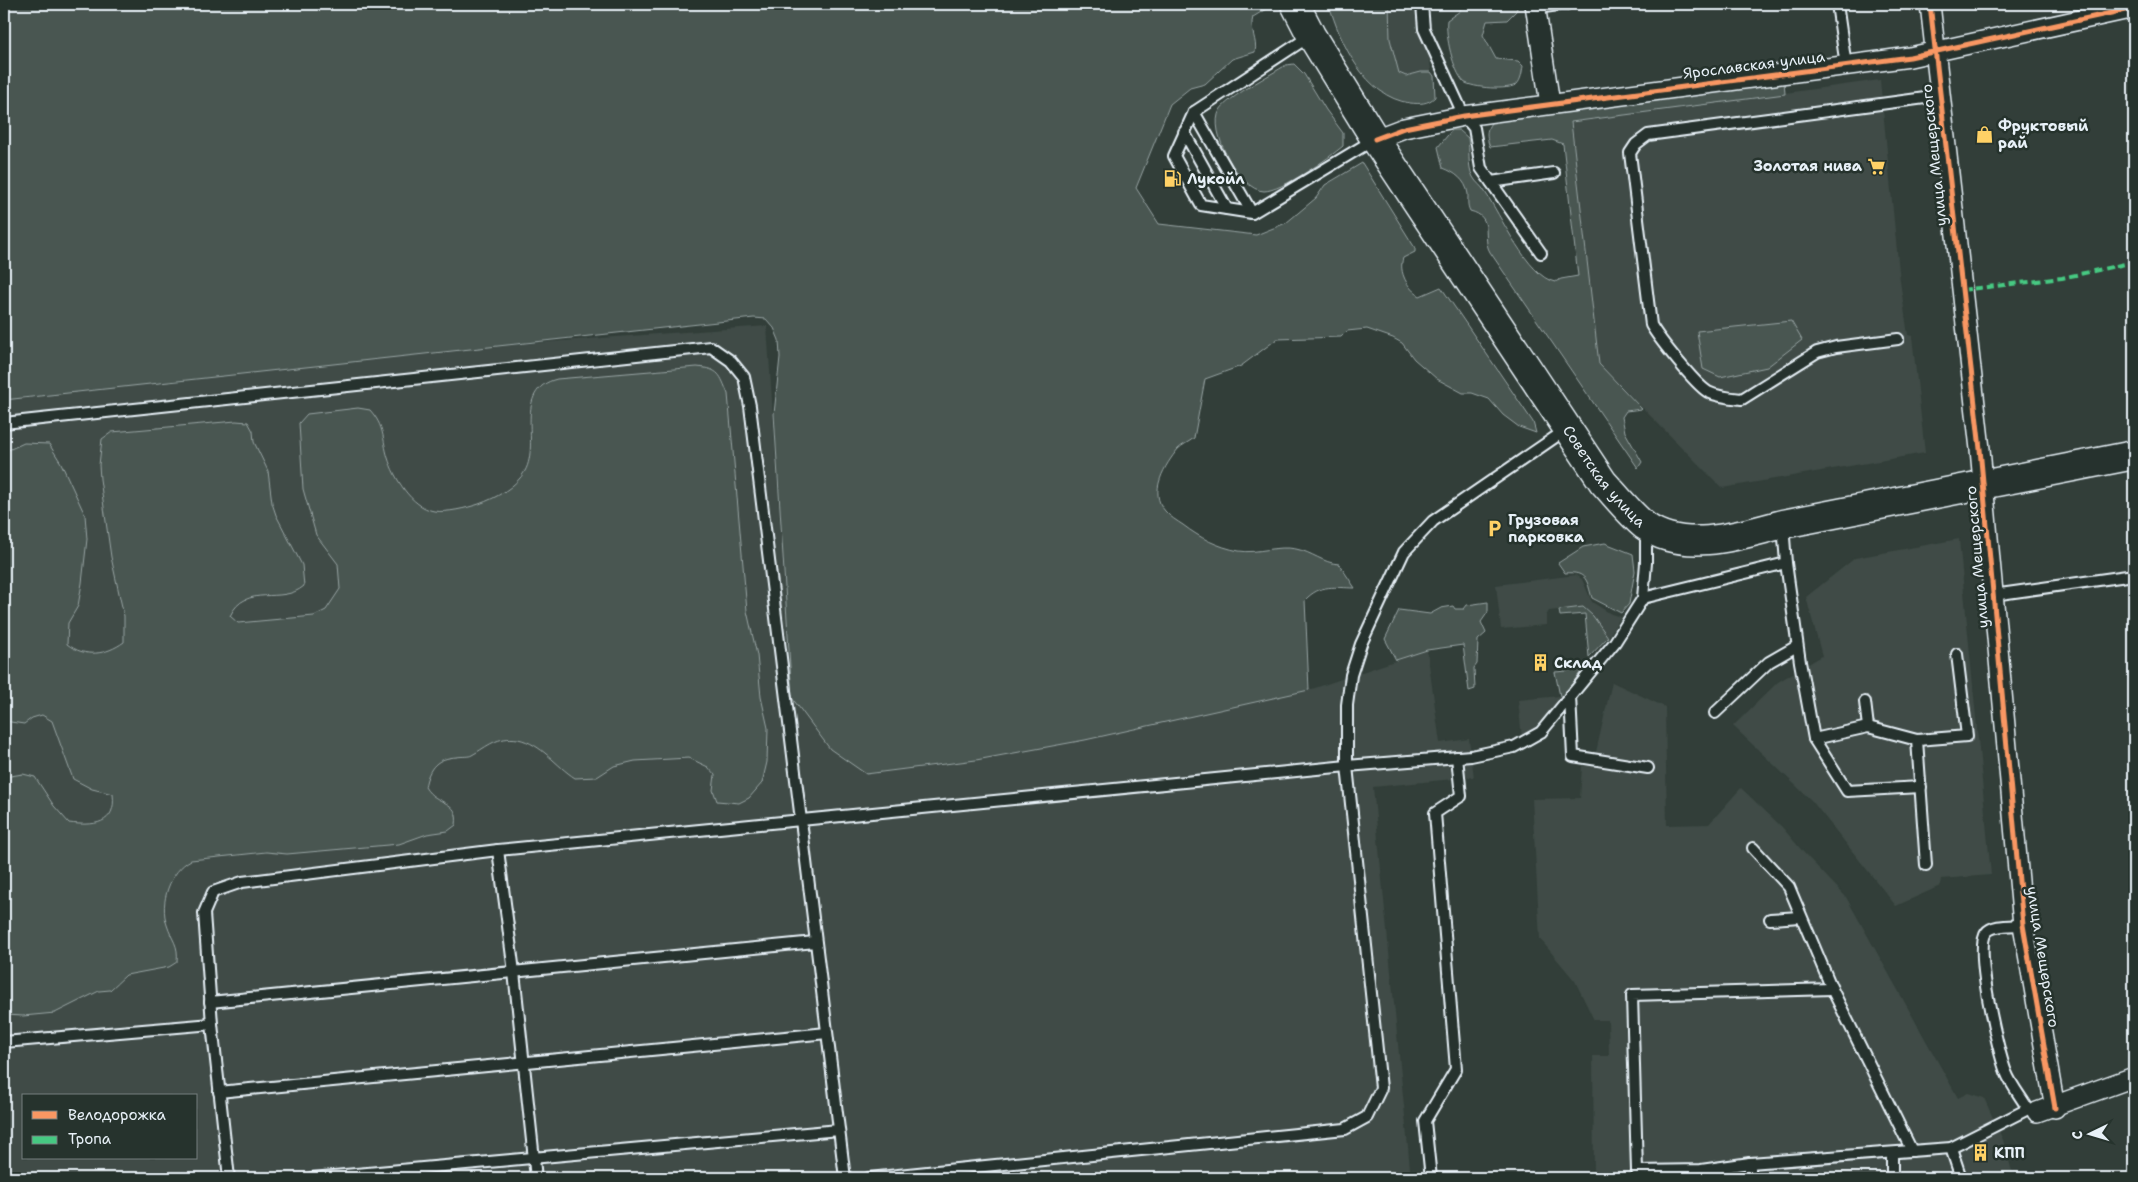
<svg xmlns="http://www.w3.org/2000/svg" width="2138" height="1182" viewBox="0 0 2138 1182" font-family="'Shantell Sans',sans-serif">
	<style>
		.built { fill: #3f4b46; fill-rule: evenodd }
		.green { fill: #495651; stroke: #98a4a4 }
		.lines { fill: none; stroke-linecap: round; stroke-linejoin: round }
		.service-casing { stroke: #e8f1f8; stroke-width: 14 }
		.minor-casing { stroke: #e8f1f8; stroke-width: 22 }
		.primary-casing { stroke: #e8f1f8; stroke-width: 31 }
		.service { stroke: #26332d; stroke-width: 10 }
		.minor { stroke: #26332d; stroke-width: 19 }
		.primary { stroke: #26332d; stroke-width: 28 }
		.quiet { stroke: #46c982; stroke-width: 4; stroke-dasharray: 8 4; stroke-linecap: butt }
		.cycleway-casing { stroke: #26332d; stroke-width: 8 }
		.cycleway { stroke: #f99763; stroke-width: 5 }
		.labels { text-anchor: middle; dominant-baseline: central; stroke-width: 5; stroke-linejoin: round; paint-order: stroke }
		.street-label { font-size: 15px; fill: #e8f1f8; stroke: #26332d }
		.poi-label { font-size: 15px; font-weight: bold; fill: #e8f1f8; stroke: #26332d; text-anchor: start }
	</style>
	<rect width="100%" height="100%" fill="#323e39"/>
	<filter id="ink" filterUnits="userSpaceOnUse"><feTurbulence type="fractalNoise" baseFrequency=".02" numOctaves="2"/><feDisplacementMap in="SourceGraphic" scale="10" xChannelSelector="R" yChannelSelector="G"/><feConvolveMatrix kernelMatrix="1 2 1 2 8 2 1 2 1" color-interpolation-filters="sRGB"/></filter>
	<g filter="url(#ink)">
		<g class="built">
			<path d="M4,4L354,356L767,326L792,698L866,774L976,760L1085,740L1309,690L1427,650L1440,743L1469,739L1474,777L1373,787L1411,1178H4ZM24,1096H196V1158H24Z"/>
			<path d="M1389,4H1425L1431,72H1421L1406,76L1399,73L1394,60L1390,39Z"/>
			<path d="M1880,80L1900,281L1908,335L1912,336L1925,453L1722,488L1599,364L1571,122Z"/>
			<path d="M1959,539L1991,875L1941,879L1940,886L1896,906L1812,801L1733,726L1778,682L1822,656L1806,597L1855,558Z"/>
			<path d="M1576,575L1582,579L1592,602L1611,614L1621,617L1608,637L1593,616L1583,607L1549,611L1546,616V625L1501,629L1496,585Z"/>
			<path d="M1612,682L1665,707L1667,825L1709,824L1741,788L1782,827L1804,853L1846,897L1958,1098L1968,1093L1984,1098L2003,1140L2014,1178H1594L1593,1056H1609L1608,1020H1594L1575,981L1540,939L1532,799L1580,798L1582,766L1596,765V752Z"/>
			<path d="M1560,696L1561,702L1542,726L1522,738L1518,700Z"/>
		</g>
		<g class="green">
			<path d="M4,4H1263L1266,9L1253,17C1249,30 1258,41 1255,52L1232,59L1205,84L1190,88L1170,104L1136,188L1159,224L1256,235L1286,223L1316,198L1325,185L1362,163L1415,248V252L1403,258C1398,272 1408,289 1420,296L1441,287L1533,422L1536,433L1519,427L1503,415L1489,399L1472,393H1463L1437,379L1414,359L1402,343L1393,338L1367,329L1347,331L1341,337L1277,339L1241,366L1205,379L1194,438C1189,442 1182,445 1178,449C1165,465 1148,492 1165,511C1170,517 1177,521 1183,525C1200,538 1218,547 1239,551C1257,554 1278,545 1296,549C1312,552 1323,563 1339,564L1355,588C1335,588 1321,583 1305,600L1309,690L1085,740L976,760L866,774L830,749L792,698L774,414L780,357L779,340L774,328L766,319L754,318L4,400Z"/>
			<path d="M1329,4H1389L1390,39L1399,73L1406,76L1421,72H1431L1434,76L1435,97C1428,104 1420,104 1410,103C1365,97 1340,43 1329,4Z"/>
			<path d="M1463,4L1518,5L1516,11L1507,20L1487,21L1483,35L1496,59L1518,61L1523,66C1522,72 1521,80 1517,84C1509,91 1472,88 1464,82C1453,71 1445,35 1447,20L1460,11Z"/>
			<path d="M1294,64L1304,74L1326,110L1343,133V146C1329,158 1282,191 1264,191C1240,191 1207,130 1220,110C1228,97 1272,74 1286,65Z"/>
			<path d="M1784,80L1785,94L1571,122L1599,364L1642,409L1626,411L1622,417L1625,432L1642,462L1638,468L1490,252C1481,237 1495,217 1470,211C1467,205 1468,201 1468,194C1466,180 1454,172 1443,168L1438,147L1452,130H1459L1468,138C1470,150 1467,166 1473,177C1476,183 1482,186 1485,192C1500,214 1528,277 1555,282L1561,279L1578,276L1563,144L1552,140L1490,147C1485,135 1486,126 1496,118Z"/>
			<path d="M1791,321L1802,340L1767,367L1720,377L1703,369L1697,331Z"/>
			<path d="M697,367C720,369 720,375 728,394L747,611L757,655L761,697L768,728L767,762L762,783L749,798L739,803L717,801L713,790L715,775L708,767L689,758L635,761L614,766L597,777L575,778C556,766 542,744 518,739C497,736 488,746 472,755C469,757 462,756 457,757C437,758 429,767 425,787C436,806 460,799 456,825L448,831L427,834L399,844L287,854L266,852L191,860C170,871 159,902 167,925C172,941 179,944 177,962L169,967L126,975L110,990L99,991L55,1013L23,1016L4,1015V777L23,774L35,777L54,806L69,823C93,826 117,825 113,794L92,789L73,779L52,721L42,715L32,718L24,724L4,721V452L24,443L49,444L61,463L85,515L87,539L82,583L78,606L68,623L67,644C85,658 106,655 124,642V616L111,557L100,479L99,465L102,439L112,432L236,421L248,422L253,431L254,442L268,471L272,503L276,515L302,565L304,586C281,606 246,582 230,616L238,623L314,616L326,610L340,589L338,564L316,535L303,489L299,423L307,414L358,408L370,410C385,427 382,438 388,458C394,477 411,507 434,511C447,513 467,508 479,504C496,498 516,487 525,471C541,442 512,390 557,379Z"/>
			<path d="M1605,543L1633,554L1635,571L1629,604L1621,613L1592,598C1587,581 1587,571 1565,573L1558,563L1583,547Z"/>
			<path d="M1488,602V612L1481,622L1486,633L1478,640L1477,664L1474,668L1475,689L1469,691L1463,645L1427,650L1396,660L1385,639L1399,610L1430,614L1441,608L1453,606L1455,609H1464L1467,605Z"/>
			<path d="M1583,607L1593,616L1608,637L1589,657L1585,614L1560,616L1559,610Z"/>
			<path d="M1581,664L1582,670L1563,697L1560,696L1555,672L1568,671V665Z"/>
		</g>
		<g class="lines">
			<defs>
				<g id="service">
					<path d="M1422,4L1424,29L1464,116L1474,128L1481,168L1541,253"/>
					<path d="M1837,4L1846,66"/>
					<path d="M1536,8L1567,4"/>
					<path d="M1310,36L1194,112L1174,156L1201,205L1252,213L1375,139"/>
					<path d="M1194,112L1252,213"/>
					<path d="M1184,132L1227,209"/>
					<path d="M1491,182L1554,173"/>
					<path d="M1898,339L1836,347L1817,352L1742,399C1732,398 1718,397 1708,392C1695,384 1659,339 1651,325L1630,153L1636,144L1648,135L1940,96"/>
					<path d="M4,423L711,347L731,361L744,377L750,406L845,1178"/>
					<path d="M1786,563L1800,662L1814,739"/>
					<path d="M1993,595L2134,575"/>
					<path d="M1643,598L1646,563V529"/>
					<path d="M1570,696L1573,756L1648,768"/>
					<path d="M1865,702L1868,727L1814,739L1847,791L1921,787"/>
					<path d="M1715,713L1769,662L1797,646"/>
					<path d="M1868,727L1917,740L1967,736L1957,654"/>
					<path d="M1917,740L1926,865"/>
					<path d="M1753,848L1789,887L1832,989L1912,1151"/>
					<path d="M498,850L514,972L536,1178"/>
					<path d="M1770,919L1800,917"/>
					<path d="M2023,925C2012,926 1992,924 1986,933C1974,949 1998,1052 2006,1072C2011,1085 2021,1097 2028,1109L2034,1111"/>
					<path d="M1832,989L1632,995L1637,1171L1701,1170L1750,1163L1951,1148L2028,1109"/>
					<path d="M210,1002L815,942"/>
					<path d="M4,1042L212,1024"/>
					<path d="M219,1092L827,1033"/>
					<path d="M1951,1148L1961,1178"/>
					<path d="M1750,1163V1178"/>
					<path d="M229,1178L212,1024L204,913L213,892L242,882L498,850L1347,766L1471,756L1514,747L1541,732L1615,642L1643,598L1786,563L1783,525"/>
					<path d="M312,1178L839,1130"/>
					<path d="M869,1178L1345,1129L1367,1117L1381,1088L1347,766V705L1351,675L1361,644L1404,552L1433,521L1567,429"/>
					<path d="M1431,1178L1425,1121L1456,1069L1435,813L1461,796L1457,757"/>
					<path d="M1892,1178V1153"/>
				</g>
				<g id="minor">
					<path d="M1535,4L1550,104"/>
					<path d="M1930,4L1980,449L2023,925L2055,1108"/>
					<path d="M1375,139L1404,128L1464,116L1910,57L2134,8"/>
					<path d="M2037,1112L2134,1077"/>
				</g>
				<g id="primary">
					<path id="s1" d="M1295,4L1311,35L1375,139L1603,482C1616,496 1630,514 1645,526C1684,554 1742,535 1783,524L2134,455"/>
				</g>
			</defs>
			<use href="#service" class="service-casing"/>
			<use href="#minor" class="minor-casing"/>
			<use href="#primary" class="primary-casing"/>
			<use href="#service" class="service"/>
			<use href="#minor" class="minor"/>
			<use href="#primary" class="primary"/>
			<path class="quiet" d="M1962,290L2062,278L2134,262"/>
			<defs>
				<g id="cycleway">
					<path d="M1930,4L1980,449L2023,925L2055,1108"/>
					<path d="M1375,139L1404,128L1464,116L1910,57L2134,8"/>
				</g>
			</defs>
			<use href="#cycleway" class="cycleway-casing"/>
			<use href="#cycleway" class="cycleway"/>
		</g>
	</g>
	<defs>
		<symbol id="shop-bare" viewBox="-9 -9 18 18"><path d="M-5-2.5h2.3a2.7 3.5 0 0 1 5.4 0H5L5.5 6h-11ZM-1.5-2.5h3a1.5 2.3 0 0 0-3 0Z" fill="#ffd166" stroke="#26332d" stroke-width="2.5" paint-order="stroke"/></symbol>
		<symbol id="supermarket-bare" viewBox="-9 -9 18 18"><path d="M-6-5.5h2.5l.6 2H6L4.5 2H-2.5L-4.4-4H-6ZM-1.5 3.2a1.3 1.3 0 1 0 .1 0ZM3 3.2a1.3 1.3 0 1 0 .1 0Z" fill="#ffd166" stroke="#26332d" stroke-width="2.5" paint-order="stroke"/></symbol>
		<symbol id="fuel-bare" viewBox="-9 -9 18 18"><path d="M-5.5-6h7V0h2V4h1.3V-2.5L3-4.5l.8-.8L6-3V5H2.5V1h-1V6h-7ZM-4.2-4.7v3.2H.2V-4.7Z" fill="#ffd166" stroke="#26332d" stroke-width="2.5" paint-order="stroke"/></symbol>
		<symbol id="parking-bare" viewBox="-9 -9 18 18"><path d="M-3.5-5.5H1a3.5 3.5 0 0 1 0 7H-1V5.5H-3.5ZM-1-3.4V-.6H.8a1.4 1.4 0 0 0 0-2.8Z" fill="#ffd166" stroke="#26332d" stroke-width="2.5" paint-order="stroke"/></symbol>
		<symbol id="building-bare" viewBox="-9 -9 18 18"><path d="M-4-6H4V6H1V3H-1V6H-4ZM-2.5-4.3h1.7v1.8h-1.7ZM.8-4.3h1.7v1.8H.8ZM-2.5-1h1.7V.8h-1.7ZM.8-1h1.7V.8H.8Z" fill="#ffd166" stroke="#26332d" stroke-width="2.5" paint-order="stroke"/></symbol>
	</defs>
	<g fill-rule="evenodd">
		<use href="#shop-bare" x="1972" y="122" width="25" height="25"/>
		<use href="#supermarket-bare" x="1864" y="154" width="25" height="25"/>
		<use href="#fuel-bare" x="1160" y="166" width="25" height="25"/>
		<use href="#parking-bare" x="1482" y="516" width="25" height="25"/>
		<use href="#building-bare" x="1528" y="650" width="25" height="25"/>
		<use href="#building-bare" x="1968" y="1140" width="25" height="25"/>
	</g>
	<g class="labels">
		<g class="street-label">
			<text transform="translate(1754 65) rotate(-7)">Ярославская улица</text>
			<text transform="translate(1934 155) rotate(-96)">улица Мещерского</text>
			<text stroke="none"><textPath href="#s1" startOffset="565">Советская улица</textPath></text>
			<text transform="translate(1977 557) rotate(-95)">улица Мещерского</text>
			<text transform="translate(2043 957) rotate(81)">улица Мещерского</text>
		</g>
		<g class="poi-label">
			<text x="1998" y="126">Фруктовый<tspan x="1998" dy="17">рай</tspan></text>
			<text x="1862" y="166" text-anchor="end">Золотая нива</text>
			<text x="1187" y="179">Лукойл</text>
			<text x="1508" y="520">Грузовая<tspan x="1508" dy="17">парковка</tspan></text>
			<text x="1554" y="663">Склад</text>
			<text x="1994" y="1153">КПП</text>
		</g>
	</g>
	<rect width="2138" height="1182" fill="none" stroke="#26332d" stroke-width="20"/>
	<rect x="10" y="10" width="2118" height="1162" fill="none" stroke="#e8f1f8" stroke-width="2" filter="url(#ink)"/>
	<rect x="22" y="1094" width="175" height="65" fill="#26332d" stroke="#747f7e"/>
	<rect x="32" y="1111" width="25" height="8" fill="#f99763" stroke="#747f7e"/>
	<text x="68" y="1120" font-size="15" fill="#e8f1f8">Велодорожка</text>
	<rect x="32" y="1136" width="25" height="8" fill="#46c982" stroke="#747f7e"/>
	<text x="68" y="1144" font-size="15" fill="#e8f1f8">Тропа</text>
	<g transform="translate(2090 1134) rotate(265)" stroke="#26332d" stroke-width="4" paint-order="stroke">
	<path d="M0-4L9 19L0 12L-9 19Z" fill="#e8f1f8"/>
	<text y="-8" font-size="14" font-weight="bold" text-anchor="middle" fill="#e8f1f8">С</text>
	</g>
</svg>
